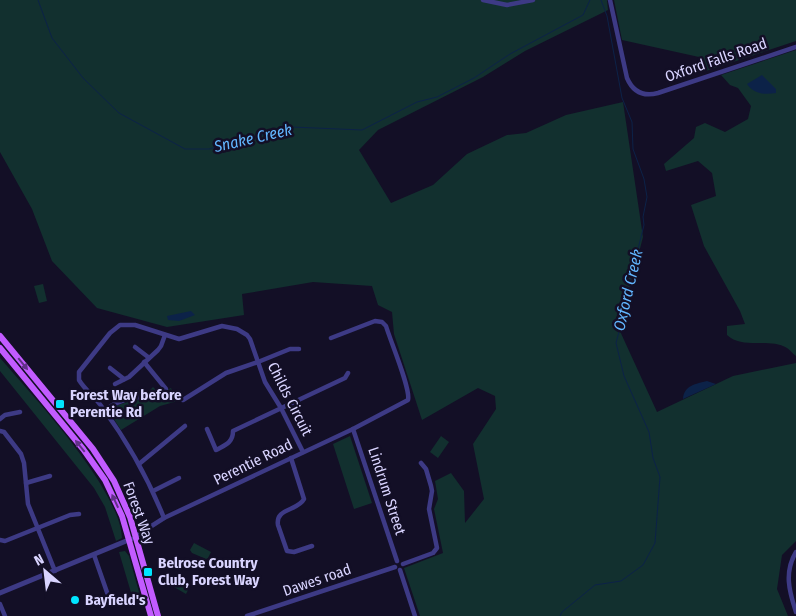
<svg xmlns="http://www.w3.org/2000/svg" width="796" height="616" viewBox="0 0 796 616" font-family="'Fira Sans Condensed',sans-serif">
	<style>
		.green { fill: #12302f }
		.water { fill: #0c2248 }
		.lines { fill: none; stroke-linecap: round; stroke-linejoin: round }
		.stream { stroke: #0c2248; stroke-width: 1 }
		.minor { stroke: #3d3a85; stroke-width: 4.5 }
		.tertiary { stroke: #3d3a85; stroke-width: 5 }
		.primary { stroke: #c25bff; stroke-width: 6 }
		.oneway { fill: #623188 }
		.poi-dot { fill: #00e5ff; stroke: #130f26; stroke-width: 2 }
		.labels { text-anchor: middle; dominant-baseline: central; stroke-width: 5; stroke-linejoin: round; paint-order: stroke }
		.street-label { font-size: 15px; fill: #d9d4ff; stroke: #130f26 }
		.poi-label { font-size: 15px; font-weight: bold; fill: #d9d4ff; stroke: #130f26; text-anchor: start }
		.water-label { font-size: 16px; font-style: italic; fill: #62b6ff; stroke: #130f26 }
	</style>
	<rect width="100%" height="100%" fill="#130f26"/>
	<g class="green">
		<path d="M0,0H607L608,10L525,51L483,77L378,130L359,150L391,203L433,185L467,154L507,135L526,133L566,115L623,102L643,237L619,329L657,412L733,376L796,363V541L782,555L777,589L788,616H420L404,568L443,553L434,509L438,499L435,481L451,473L464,491L465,523L484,499L473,444L496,409L495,396L478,388L422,420L394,334L392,312L378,305L372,286L313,282L242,294L244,315L167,327L97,308L52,261L32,209L0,152Z"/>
		<path d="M614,0H796V41L703,72L699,57L622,40Z"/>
		<path d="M796,50V356C793,354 790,350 787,348C769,337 743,350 727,335V326L745,324L740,311L704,246L691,205L716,196L712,173L698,161L666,171L664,164L694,138L696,127L705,123L725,132L748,119L751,106L738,88L730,85L721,75Z"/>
		<path d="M43,284L47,301L39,303L34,286Z"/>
		<path d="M0,358C33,396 120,489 122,538L116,541L105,507L94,488L0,371Z"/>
		<path d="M153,387L156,390L161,387L165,391L171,388L178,401L160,406L121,430L110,413L109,409C122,403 134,399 148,399L147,393Z"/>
		<path d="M350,436L372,503L354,509L333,444Z"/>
		<path d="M441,436L449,442L438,458L430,452Z"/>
		<path d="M194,543L211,552L208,558L206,559L192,553L190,550Z"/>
		<path d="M125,551L129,556L142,603L135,606L119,552Z"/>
		<path d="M178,579L190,586L186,594L174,587Z"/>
	</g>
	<g class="water">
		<path d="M762,75L776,89V93C764,95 754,94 747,84Z"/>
		<path d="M191,311L195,315L179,321L168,320L167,316Z"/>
		<path d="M707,381L716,384L683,399C684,385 696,384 707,381Z"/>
	</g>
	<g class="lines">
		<g class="stream">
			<path d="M38,0L52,38L83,78L119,113L185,149H209L292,127L362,130L417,102L437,97L474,78L510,54L583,15L590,0"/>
			<path d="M560,616L562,612L595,585L621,581L643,565L655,543L660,477L653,458L649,432L624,376L616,343L629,294L631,277L644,225L643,217L647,197L644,179L633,149L632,122L622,98L607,16L601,0"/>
		</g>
		<g class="minor">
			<path d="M483,0L507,5L533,0"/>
			<path d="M610,0L627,78C633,92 643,97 658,93L796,47"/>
			<path d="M135,347L148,357"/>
			<path d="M144,362L166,389"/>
			<path d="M110,368L124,379"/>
			<path d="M115,384L129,377L158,350L161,346L165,335"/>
			<path d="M183,400L226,373L258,362L290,349H299"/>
			<path d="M104,410C117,401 131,396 147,397"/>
			<path d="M0,419L5,415L20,412"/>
			<path d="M207,429L216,450C225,445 233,443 233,431L345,378L348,373"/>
			<path d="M353,429L397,561"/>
			<path d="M0,431L4,432L21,454L24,463L28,504L55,571"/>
			<path d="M291,458L304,499C298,511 275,508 278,525L287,551L294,552L312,546"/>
			<path d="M139,464L185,426"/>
			<path d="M26,483L50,476"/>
			<path d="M153,491L179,478"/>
			<path d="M164,518C148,478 127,441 102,407C95,397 85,390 79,380V372L110,333L120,325H135L179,339L222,326L237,329L247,335L250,339L265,382L281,408L303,452"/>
			<path d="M136,536L164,518L353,429L408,400C411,389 390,340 386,326L382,322L375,321L331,338"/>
			<path d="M0,540L5,541L70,515L79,514"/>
			<path d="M796,552C784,572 789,591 796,612"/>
			<path d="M94,555L109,598"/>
			<path d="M403,564L433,553L437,548L429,509L432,491L431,486L426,469L421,463"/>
			<path d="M400,570L415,616"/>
			<path d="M0,604L5,616"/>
			<path d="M247,616L395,567"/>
		</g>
		<path class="tertiary" d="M0,593L131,539"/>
		<g class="primary">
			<path d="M0,336L93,449L114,481L130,517L158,616"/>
			<path d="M0,348L83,449L105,480L122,516L151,616"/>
		</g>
	</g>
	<defs><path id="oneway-solid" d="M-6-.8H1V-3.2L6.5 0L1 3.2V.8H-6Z" transform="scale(1.25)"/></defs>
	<g class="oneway">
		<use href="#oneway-solid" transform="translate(23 364) rotate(51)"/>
		<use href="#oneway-solid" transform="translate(80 446) rotate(-129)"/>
		<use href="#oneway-solid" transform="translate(115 501) rotate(-115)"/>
	</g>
	<g class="poi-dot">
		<rect x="55" y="399" width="10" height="10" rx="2.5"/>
		<rect x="143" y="567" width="10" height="10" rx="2.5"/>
		<circle cx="75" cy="600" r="5"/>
	</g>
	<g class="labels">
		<g class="street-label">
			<text transform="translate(716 60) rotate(-19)">Oxford Falls Road</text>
			<text transform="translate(290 399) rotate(63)">Childs Circuit</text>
			<text transform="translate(253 462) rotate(-26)">Perentie Road</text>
			<text transform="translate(387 491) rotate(72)">Lindrum Street</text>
			<text transform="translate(139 513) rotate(70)">Forest Way</text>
			<text transform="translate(317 580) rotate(-19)">Dawes road</text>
		</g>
		<g class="poi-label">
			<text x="70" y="395">Forest Way before<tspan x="70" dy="17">Perentie Rd</tspan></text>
			<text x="158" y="563">Belrose Country<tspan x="158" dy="17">Club, Forest Way</tspan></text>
			<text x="85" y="600">Bayfield's</text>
		</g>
		<g class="water-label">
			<text transform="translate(253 138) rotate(-13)">Snake Creek</text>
			<text transform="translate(628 290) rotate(-77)">Oxford Creek</text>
		</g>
	</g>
	<g transform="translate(45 571) rotate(332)" stroke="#130f26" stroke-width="4" paint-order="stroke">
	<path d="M0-4L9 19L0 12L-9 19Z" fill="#d9d4ff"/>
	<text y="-8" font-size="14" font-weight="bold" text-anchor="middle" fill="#d9d4ff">N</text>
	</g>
</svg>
